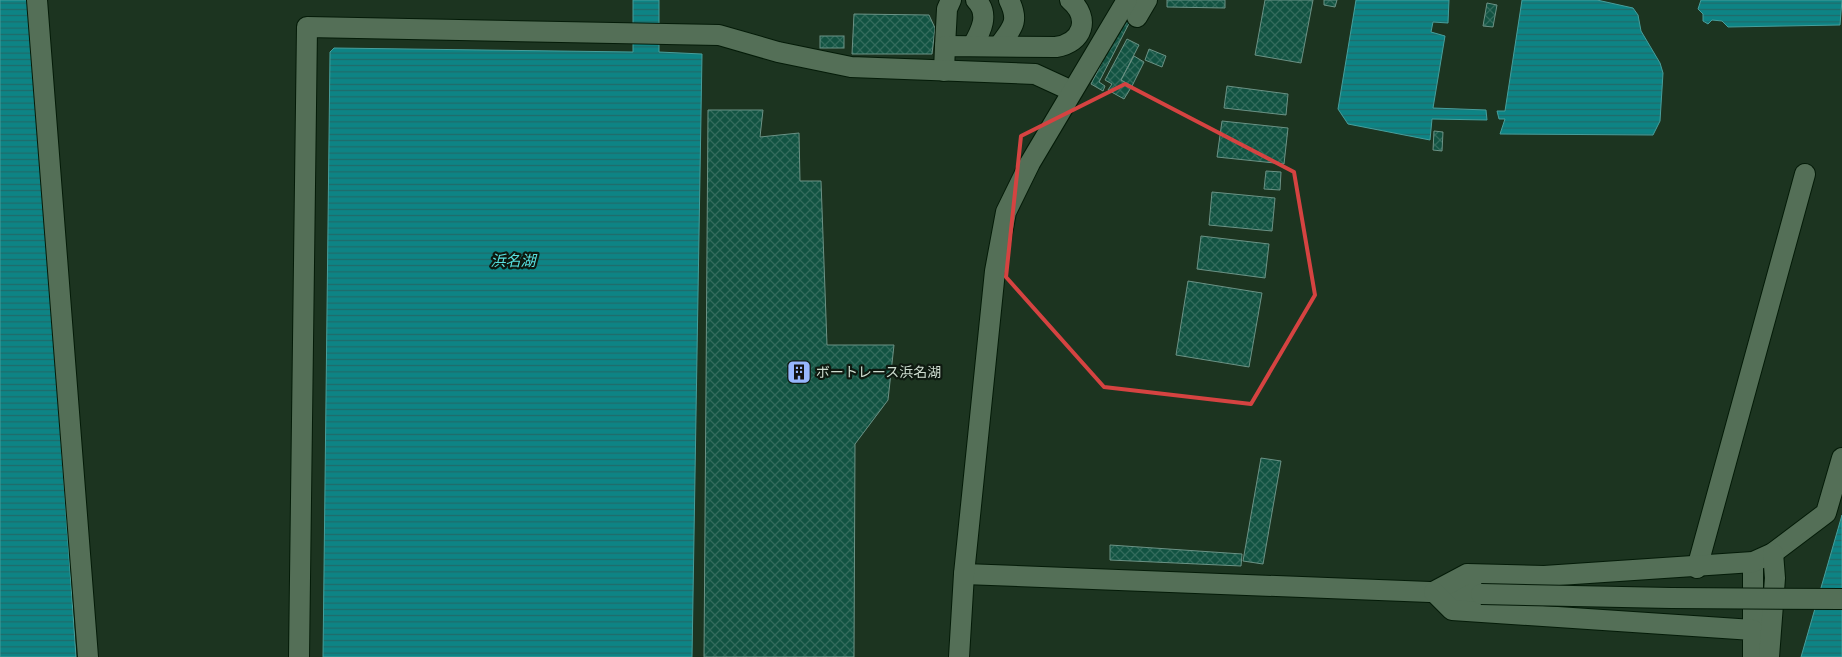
<svg xmlns="http://www.w3.org/2000/svg" width="1842" height="657" viewBox="0 0 1842 657" font-family="'Source Sans 3','Noto Sans JP',sans-serif">
<style>
.water{fill:url(#water-rules);stroke:#479e9b}
.building{fill:url(#building-cross-hatch);stroke:#6b9285}
.lines{fill:none;stroke-linecap:round;stroke-linejoin:round}
.minor-casing{stroke:#041b08;stroke-width:22}
.minor{stroke:#546f57;stroke-width:20}
.minor-bridge-casing{stroke:#041b08;stroke-width:22;stroke-linecap:butt}
.minor-bridge{stroke:#546f57;stroke-width:20}
.marked{fill:none;stroke:#d54341;stroke-width:4;stroke-linejoin:round}
.labels{text-anchor:middle;stroke-width:4.5;stroke-linejoin:round;paint-order:stroke}
.poi-label{font-size:14px;fill:#cddccf;stroke:#0e1910;text-anchor:start}
.water-label{font-size:15px;font-style:italic;fill:#58e0e0;stroke:#0e1910}
</style>
<defs>
<pattern id="water-rules" width="6" height="5" patternUnits="userSpaceOnUse" patternTransform="scale(1.25)"><rect width="6" height="5" fill="#0d8485"/><path d="M0 2.5h6" fill="none" stroke="#216a69"/></pattern>
<pattern id="building-cross-hatch" width="8" height="8" patternUnits="userSpaceOnUse" patternTransform="scale(1.25)"><rect width="8" height="8" fill="#125342"/><path d="M0 0l8 8M0 8l8-8" fill="none" stroke="#336b5c"/></pattern>
</defs>
<rect width="100%" height="100%" fill="#1c3420"/>
<!-- water -->
<g class="water">
<polygon points="0,0 40,0 53,326 76,657 0,657"/>
<polygon points="633,0 659,0 659,52 702,54 692,657 323,657 330,52 334,48 633,52"/>
<polygon points="1356,0 1449,0 1448,23 1433,22 1431,32 1445,36 1433,108 1486,110 1487,120 1432,119 1430,140 1348,124 1338,109"/>
<polygon points="1522,0 1597,0 1633,8 1638,15 1641,31 1660,63 1663,73 1660,121 1653,135 1500,134 1505,119 1499,119 1497,111 1505,111"/>
<polygon points="1701,0 1842,0 1840,25 1728,27 1722,21 1712,20 1708,24 1703,21 1703,14 1698,9"/>
<polygon points="1842,515 1842,657 1801,657"/>
</g>
<!-- building -->
<g class="building">
<polygon points="1134,0 1141,0 1099,82 1105,86 1103,91 1091,84"/>
<polygon points="1167,0 1225,0 1225,8 1167,7"/>
<polygon points="1265,0 1313,0 1301,63 1255,55"/>
<polygon points="1324,0 1337,0 1335,7 1324,5"/>
<polygon points="1487,3 1497,5 1493,27 1483,26"/>
<polygon points="854,14 929,15 935,28 932,54 852,54"/>
<rect x="820" y="36" width="24" height="12"/>
<polygon points="1127,39 1139,45 1121,80 1132,86 1124,99 1108,90 1112,84 1105,80"/>
<polygon points="1149,49 1166,56 1162,67 1145,60"/>
<polygon points="1134,56 1144,62 1132,86 1121,80"/>
<polygon points="1227,86 1288,94 1286,115 1224,108"/>
<polygon points="708,110 763,110 760,137 799,133 800,181 821,181 827,345 894,345 888,400 855,444 854,657 704,657"/>
<polygon points="1222,121 1288,128 1284,164 1217,157"/>
<polygon points="1434,131 1443,132 1442,151 1433,150"/>
<polygon points="1266,171 1281,172 1280,190 1264,189"/>
<polygon points="1212,192 1275,198 1272,231 1209,225"/>
<polygon points="1201,236 1269,244 1265,278 1197,269"/>
<polygon points="1188,281 1262,293 1249,367 1176,355"/>
<polygon points="1261,458 1281,461 1263,564 1243,561"/>
<polygon points="1110,545 1242,554 1241,566 1110,560"/>
</g>
<g class="lines">
<!-- minor casing -->
<g class="minor-casing">
<g id="minor">
<polyline points="37,0 88,657"/>
<polyline points="1137,17 1147,0"/>
<path d="M973 45C981 31 990 14 976 0"/>
<polyline points="945,46 947,9 951,0"/>
<path d="M999 46C1012 28 1020 22 1009 0"/>
<path d="M944 71 945 46 1056 47C1083 43 1091 18 1070 0"/>
<polyline points="1753,562 1753,630 1766,630"/>
<polyline points="1697,568 1805,174"/>
<polyline points="964,574 1481,594"/>
<polyline points="1435,591 1467,574 1544,576 1753,562 1773,553 1826,513 1842,458"/>
<polyline points="1434,592 1452,610 1753,630 1753,657"/>
<polyline points="299,657 307,27 719,35 778,52 851,67 1035,74 1072,91"/>
<polyline points="959,657 964,574 995,271 1006,212 1030,163 1127,0"/>
<polyline points="1769,657 1775,578 1773,553"/>
</g>
</g>
<!-- minor -->
<use href="#minor" class="minor"/>
<!-- minor-bridge casing -->
<g class="minor-bridge-casing">
<polyline id="minor-bridge" points="1481,594 1671,598 1842,599"/>
</g>
<!-- minor-bridge -->
<use href="#minor-bridge" class="minor-bridge"/>
</g>
<!-- marked area -->
<path class="marked" d="M1125 84 1294 172 1315 295 1251 404 1104 387 1006 277 1021 136Z"/>
<!-- icons -->
<defs>
<g id="building-square" transform="scale(1.25)"><rect x="-9" y="-9" width="18" height="18" rx="4" fill="#97b6fd" stroke="#0e1910"/><path d="M-4-6H4V6H1V3H-1V6H-4ZM-2.5-4.3h1.7v1.8h-1.7ZM.8-4.3h1.7v1.8H.8ZM-2.5-1h1.7V.8h-1.7ZM.8-1h1.7V.8H.8Z" fill="#111"/></g>
</defs>
<g fill-rule="evenodd">
<use href="#building-square" x="799" y="372"/>
</g>
<g class="labels">
<!-- poi labels -->
<g class="poi-label">
<text x="816" y="377">ボートレース浜名湖</text>
</g>
<!-- water labels -->
<g class="water-label">
<text x="513" y="266">浜名湖</text>
</g>
</g>
</svg>
